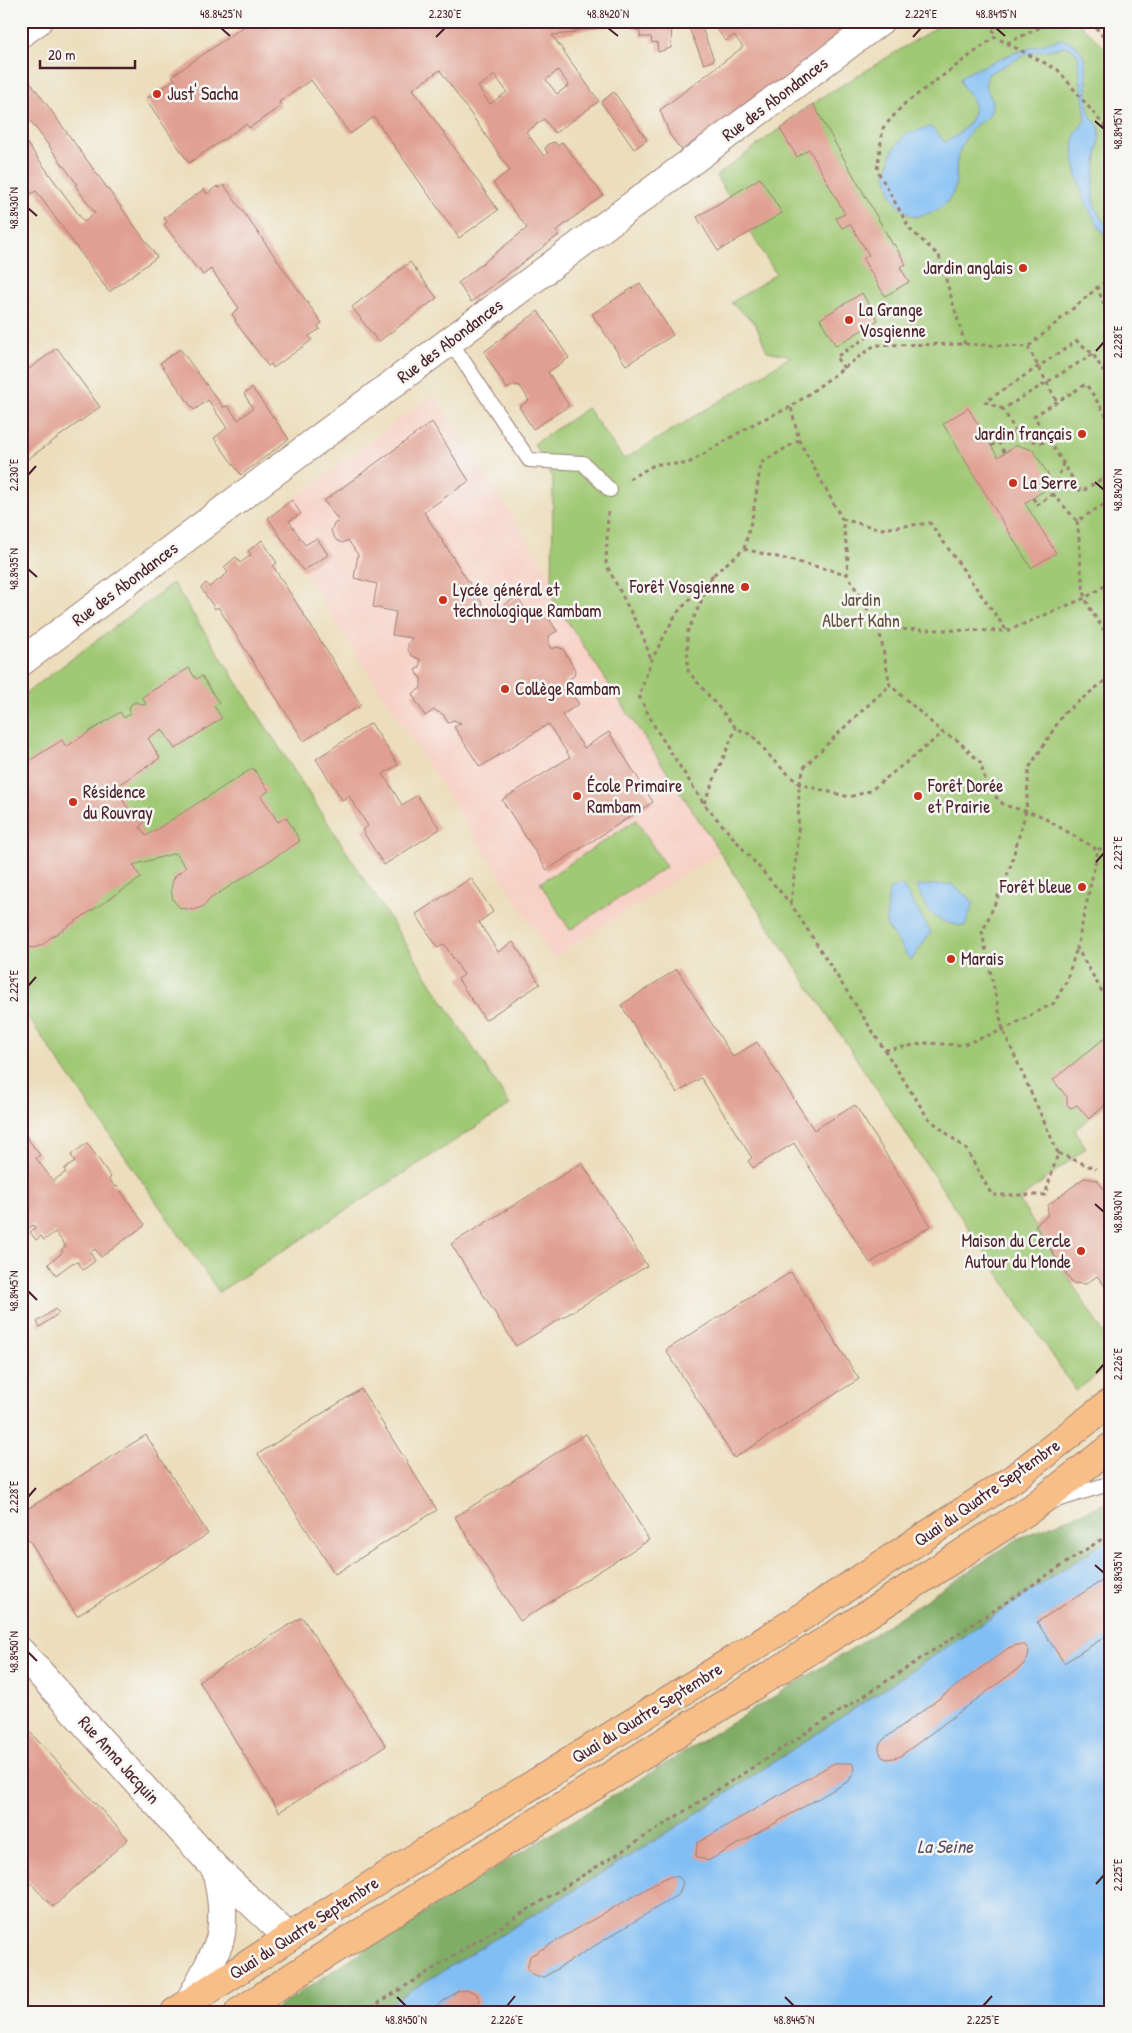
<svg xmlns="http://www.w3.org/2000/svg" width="1132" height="2033" viewBox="0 0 1132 2033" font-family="'Patrick Hand',sans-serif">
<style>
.built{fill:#f7d1c6}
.green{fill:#a0c975;stroke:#757450}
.forest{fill:#80ad66;stroke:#656648}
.water{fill:#80bef4;stroke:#656e90}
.building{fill:#e09f90;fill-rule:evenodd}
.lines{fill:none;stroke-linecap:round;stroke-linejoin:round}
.lane-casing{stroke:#9b7e74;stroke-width:16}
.street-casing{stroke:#9b7e74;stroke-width:30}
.primary-casing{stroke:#9b7e74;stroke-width:30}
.path{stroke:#9b7e74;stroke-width:3;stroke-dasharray:4 4;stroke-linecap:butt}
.lane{stroke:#fff;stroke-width:14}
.street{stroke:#fff;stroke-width:28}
.primary{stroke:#f7be88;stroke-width:28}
.ticks{fill:none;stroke:#4a1f2b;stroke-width:2}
.poi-dot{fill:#c8321e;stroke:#f6f6f2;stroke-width:2}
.labels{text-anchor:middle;stroke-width:5;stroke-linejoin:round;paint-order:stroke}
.poi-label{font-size:18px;fill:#4a1f2b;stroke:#f6f6f2;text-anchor:start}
.street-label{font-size:18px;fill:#4a1f2b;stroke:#f6f6f2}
.park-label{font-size:18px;fill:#645241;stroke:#f6f6f2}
.water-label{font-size:19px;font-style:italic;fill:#5a4f67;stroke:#f6f6f2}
.neatline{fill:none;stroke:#4a1f2b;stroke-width:2}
.ticks-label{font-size:12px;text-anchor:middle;fill:#4a1f2b}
</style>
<rect width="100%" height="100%" fill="#f6f6f2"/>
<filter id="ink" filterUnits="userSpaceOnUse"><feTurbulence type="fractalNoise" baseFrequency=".02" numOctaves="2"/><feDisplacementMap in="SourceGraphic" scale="10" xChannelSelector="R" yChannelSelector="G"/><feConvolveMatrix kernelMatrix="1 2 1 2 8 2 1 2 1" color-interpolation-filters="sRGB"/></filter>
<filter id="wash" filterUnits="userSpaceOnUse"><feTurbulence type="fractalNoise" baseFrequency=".0096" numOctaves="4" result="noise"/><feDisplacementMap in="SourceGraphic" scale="20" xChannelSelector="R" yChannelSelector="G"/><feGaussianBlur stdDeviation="1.12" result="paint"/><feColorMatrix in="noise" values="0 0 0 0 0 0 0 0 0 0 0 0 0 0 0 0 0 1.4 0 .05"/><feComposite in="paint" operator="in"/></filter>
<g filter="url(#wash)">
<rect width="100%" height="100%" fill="#ecdebc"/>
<!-- built -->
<polygon class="built" points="433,394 726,848 553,958 268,518"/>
<!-- green -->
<g class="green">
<polygon points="947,21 1067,21 1080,24 1111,54 1111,1100 1075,1130 1086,1148 1019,1200 1111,1345 1111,1364 1076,1391 552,598 553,477 534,444 587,408 624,459 743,387 791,356 767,351 755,323 731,303 776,274 716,176 821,98"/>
<polygon points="173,583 510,1105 219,1292 21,1007 21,697"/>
<polygon points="636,820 666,867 570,930 540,883"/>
</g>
<!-- forest -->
<polygon class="forest" points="1111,1501 1111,1538 669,1832 376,2012 271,2012 373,1944 856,1646 1019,1538"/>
<!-- water -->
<g class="water">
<path d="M1060 39C1098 45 1082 87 1090 114 1092 119 1096 123 1100 127 1100 151 1090 183 1095 206 1099 219 1111 227 1111 241 1088 220 1068 166 1075 135 1077 130 1083 124 1086 119L1077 53 1067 46 1027 54 988 74 985 85C989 93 994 102 991 111 988 121 981 120 975 126 968 133 962 144 959 153 953 169 961 185 948 201 939 212 927 214 914 217L900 208 892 196 886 175 893 150 907 133 931 127 945 142C958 137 982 116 972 100 968 92 963 89 960 80L963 75 1011 54Z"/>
<path d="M951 884 974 902 965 926C935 923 927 913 917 886Z"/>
<polygon points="902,885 931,932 911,961 886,925 889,890"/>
<polygon points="1111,1538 1111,2012 376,2012 669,1832"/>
</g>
<g id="blocks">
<!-- building -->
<g class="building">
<path d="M259 21H672L671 48 658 52 657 42 652 43 651 37H640V32L627 24 574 31V33L552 35 599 101 555 133 544 119 526 132 544 156 548 153 545 149 548 144 555 142 558 146 562 142 603 195 556 231 559 235 471 302 458 283 527 228 493 183 510 170 440 70 413 89 498 210 459 238 374 117 350 134 311 80 279 102 281 106 249 128 246 124 189 163 146 99 175 80 172 76 250 22 252 26ZM558 70 569 85 557 94 546 80ZM495 75 507 92 490 104 478 87Z"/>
<polygon points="686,21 697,22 699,28 702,28 714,60 704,64"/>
<polygon points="710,21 861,21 689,157 678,146 670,135 660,110 743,47 734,35 726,41"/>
<polygon points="1101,21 1111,21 1111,34"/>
<polygon points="21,69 157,257 109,292 36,191 21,199 21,135 84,222 95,213 75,185 77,184 21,108"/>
<polygon points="614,92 647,140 634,149 601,102"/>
<polygon points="813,104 893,245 894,244 906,264 900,267 909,282 885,296 863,259 869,255 850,224 842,228 836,218 845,214 809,149 797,157 780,129"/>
<polygon points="760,178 782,213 718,251 697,217"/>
<polygon points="224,185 322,323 318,326 320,329 309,336 312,340 273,368 271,364 268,366 235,321 236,320 232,314 239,308 211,269 203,275 198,268 197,269 164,224 167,222 164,218 204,189 207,194 217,186 219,188"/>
<polygon points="410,262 437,298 378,342 352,307"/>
<polygon points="640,283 673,335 626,365 592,314"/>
<polygon points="862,293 878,320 836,346 820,319"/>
<polygon points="538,311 569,358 548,372 569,406 533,429 519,407 529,400 520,386 513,385 507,389 484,352"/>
<polygon points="57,348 100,407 21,464 21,375"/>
<polygon points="180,349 223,407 228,406 238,420 253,408 244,394 252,388 289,439 241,475 214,438 227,428 208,400 194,410 160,363"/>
<polygon points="968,408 998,457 1017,445 1033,450 1049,476 1045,490 1025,503 1056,553 1031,568 943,424"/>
<polygon points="432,422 469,481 424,512 489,614 517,597 526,610 534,614 543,609 557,631 549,636 549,646 552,649 557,647 563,649 575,670 574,676 564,682 579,704 562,715 584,748 609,732 653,802 547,870 502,800 570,757 548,724 480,767 454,727 461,723 453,720 448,723 443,714 434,710 425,716 412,694 421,688 421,679 415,670 420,667 420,659 412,656 408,650 408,644 412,638 392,635 396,612 373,607 377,584 354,578 358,555 348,540 343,543 336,540 331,531 334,524 339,521 324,501"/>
<polygon points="292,500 301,514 289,521 305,545 317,538 328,555 303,571 268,518"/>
<polygon points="262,540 277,563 273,566 361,705 304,741 218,607 215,609 201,588 206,583 209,587 228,573 224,567 236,557 240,563 251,555 248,551"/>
<polygon points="189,668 196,679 202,676 219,703 214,706 222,718 175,749 162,729 148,738 160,758 115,787 129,810 135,808 142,811 144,821 140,827 146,836 253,768 269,791 261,796 278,822 286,817 300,841 210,899 204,906 194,910 180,908 173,900 171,890 173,880 176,875 186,868 176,853 133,865 141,878 50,938 42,945 33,948 21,946 21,766 62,740 66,747 120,712 124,718 130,714 129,709 131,704 136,702 144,705 146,704 142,697"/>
<polygon points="371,723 398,765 383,774 402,805 417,795 440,829 384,865 362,830 368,826 349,796 342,800 316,759"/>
<polygon points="471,878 493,912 479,922 498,952 513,942 540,984 485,1020 458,979 464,975 444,944 438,948 416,914"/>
<polygon points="677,969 733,1057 757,1042 814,1130 855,1105 931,1226 870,1263 794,1143 753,1168 748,1161 752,1158 701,1078 677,1093 621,1005"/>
<polygon points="1111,1033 1111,1100 1089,1119 1077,1105 1071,1108 1067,1105 1067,1097 1053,1080"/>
<polygon points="21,1130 40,1155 36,1158 53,1181 66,1172 64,1169 75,1162 71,1155 87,1143 111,1177 109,1179 115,1187 117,1186 145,1225 101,1257 95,1249 90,1252 95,1261 83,1270 78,1262 72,1263 56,1275 48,1264 63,1252 61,1250 66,1246 55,1232 44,1240 41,1236 36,1240 30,1232 35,1228 33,1225 21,1234"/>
<polygon points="582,1163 647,1266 516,1346 451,1244"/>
<polygon points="1084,1178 1097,1180 1111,1199 1111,1294 1097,1276 1086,1284 1072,1283 1035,1225 1047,1216 1048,1205"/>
<polygon points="791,1272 859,1379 734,1458 666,1350"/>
<polygon points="55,1309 59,1313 40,1327 37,1322"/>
<polygon points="361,1389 437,1510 335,1574 258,1454"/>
<polygon points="586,1434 649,1540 520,1621 455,1517"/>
<polygon points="146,1435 208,1534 77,1616 21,1527 21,1513"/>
<polygon points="1111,1575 1111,1633 1064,1663 1037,1622"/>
<polygon points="302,1617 386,1746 279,1812 199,1681"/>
<polygon points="1016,1645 1025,1645 1029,1650 1028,1658 1023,1665 899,1757 887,1759 882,1757 879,1750 879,1745 884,1739 1008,1648"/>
<polygon points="29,1731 128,1839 53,1907 21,1873 21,1738"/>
<polygon points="834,1763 852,1763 855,1769 849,1781 708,1861 696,1856 697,1843"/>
<polygon points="672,1876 679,1877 683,1882 679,1894 544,1977 537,1977 527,1970 530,1956 665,1878"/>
<polygon points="468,1990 476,1993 480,2000 476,2012 427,2012 458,1991"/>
</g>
</g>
</g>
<g filter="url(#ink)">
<use href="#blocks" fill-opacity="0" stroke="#9b7e74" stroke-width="1"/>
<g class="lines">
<!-- lane casing -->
<g class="lane-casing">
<g id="lane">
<polyline points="450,341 529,460 583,463 610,490"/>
<polyline points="1054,1501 1111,1483"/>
</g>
</g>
<!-- street casing -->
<g class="street-casing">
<g id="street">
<polyline points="21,33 38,21"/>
<polyline points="21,662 242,496 880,21"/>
<polyline points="21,1652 216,1869 288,1937"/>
<path d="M189 2003C197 1986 216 1955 220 1939 225 1915 221 1892 216 1869"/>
</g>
</g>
<!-- primary casing -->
<g class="primary-casing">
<g id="primary">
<polyline points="175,2012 317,1919 794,1622 1014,1478 1111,1402"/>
<polyline points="239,2012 324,1956 879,1607 1032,1508 1111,1447"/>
</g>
</g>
<!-- path -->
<g class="path">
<polyline points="991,21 995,37"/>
<polyline points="1091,21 1111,47"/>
<polyline points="1007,43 1054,21"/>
<polyline points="1111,276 1028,347 965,344 875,345 791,407 799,440 842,519 848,555 847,574 879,629 890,685 943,733 957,740 980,762 988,789 1004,805 1039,815 1098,850 1077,948 1111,1007"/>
<polyline points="1097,286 1111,324"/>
<polyline points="965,344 939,256 910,229 877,170 883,128 903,105 995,37 1058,70 1111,134"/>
<polyline points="1028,347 1057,402"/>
<polyline points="844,368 836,357 875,332 871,325"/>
<polyline points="1003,409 985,402 1077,341 1093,354 1111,384"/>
<polyline points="1111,423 1086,384 1034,416 1081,492 1111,473"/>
<polyline points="799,440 761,463 753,514 744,549 713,575 687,633 688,671 736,728 752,735 775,762 799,784 849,797 870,791 943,733"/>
<polyline points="998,442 1005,453"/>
<polyline points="1052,444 1020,439 1003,409 1093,354"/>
<polyline points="991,446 1016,432"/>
<polyline points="1063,463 1053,494 1077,521 1111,500"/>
<polyline points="1105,477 1111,486"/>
<polyline points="629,479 656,464 687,464 757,422 791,407"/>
<polyline points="1033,498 1037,505 1053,494"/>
<polyline points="608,512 606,564 643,636 651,660"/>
<polyline points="842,519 880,529 930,523 1007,631"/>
<path d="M1077 521C1081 546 1079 571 1085 596 1088 609 1103 628 1111 640"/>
<polyline points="744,549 847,574"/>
<polyline points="713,575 676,614 651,661 639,696 656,729 704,804 791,904 928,1118 966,1149 992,1195 1045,1195 1058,1153 1096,1169"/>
<polyline points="879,629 1007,631 1085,598 1111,582"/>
<polyline points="704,803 736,728"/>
<polyline points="1098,850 1111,843"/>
<polyline points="791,903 798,842 799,784 805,766 854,718 890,685"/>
<polyline points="885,1050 926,1043 962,1045 1003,1030 1054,1003 1066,982 1077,948"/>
<polyline points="1058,1153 1003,1030 982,933 1009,871 1026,811 1029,768 1064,713 1111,676"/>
<polyline points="364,2012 646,1836 893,1677 1111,1533"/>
</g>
<!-- lane -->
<use href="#lane" class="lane"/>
<!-- street -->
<use href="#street" class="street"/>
<!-- primary -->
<use href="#primary" class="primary"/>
</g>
</g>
<!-- ticks -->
<path class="ticks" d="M221 28 230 36M608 28 618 36M996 28 1005 36M436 37 445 28M913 37 921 28M1095 121 1104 129M28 208 37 216M1096 351 1104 342M28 475 36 466M1095 482 1104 490M28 569 37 577M1096 862 1104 853M28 986 36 977M1095 1204 1104 1212M28 1291 37 1300M1096 1373 1104 1364M28 1497 36 1488M1095 1565 1104 1573M28 1652 37 1661M1096 1884 1104 1875M397 1997 406 2006M785 1997 794 2006M507 2006 515 1996M983 2006 992 1996"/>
<!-- markers -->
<g class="poi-dot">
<circle cx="157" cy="94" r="5"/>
<circle cx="1023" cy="268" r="5"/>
<circle cx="849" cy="320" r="5"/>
<circle cx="1082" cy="434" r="5"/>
<circle cx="1013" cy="483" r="5"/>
<circle cx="745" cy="587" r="5"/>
<circle cx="443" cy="600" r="5"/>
<circle cx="505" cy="689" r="5"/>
<circle cx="577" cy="796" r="5"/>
<circle cx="918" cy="796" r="5"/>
<circle cx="73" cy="802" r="5"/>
<circle cx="1082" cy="887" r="5"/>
<circle cx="951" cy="959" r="5"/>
<circle cx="1081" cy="1251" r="5"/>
</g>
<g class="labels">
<!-- poi labels -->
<g class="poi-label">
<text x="167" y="100">Just' Sacha</text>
<text x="1013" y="274" text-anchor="end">Jardin anglais</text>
<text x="859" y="316">La Grange<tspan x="859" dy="21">Vosgienne</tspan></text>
<text x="1072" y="440" text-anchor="end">Jardin français</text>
<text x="1023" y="489">La Serre</text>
<text x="735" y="593" text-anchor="end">Forêt Vosgienne</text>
<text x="453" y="596">Lycée général et<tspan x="453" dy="21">technologique Rambam</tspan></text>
<text x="515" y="695">Collège Rambam</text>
<text x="587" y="792">École Primaire<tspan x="587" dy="21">Rambam</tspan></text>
<text x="928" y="792">Forêt Dorée<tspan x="928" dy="21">et Prairie</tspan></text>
<text x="83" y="798">Résidence<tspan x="83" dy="21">du Rouvray</tspan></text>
<text x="1072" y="893" text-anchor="end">Forêt bleue</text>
<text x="961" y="965">Marais</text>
<text x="1071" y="1247" text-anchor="end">Maison du Cercle<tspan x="1071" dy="21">Autour du Monde</tspan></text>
</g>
<!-- street labels -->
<g class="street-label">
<text transform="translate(775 99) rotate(-37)" y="6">Rue des Abondances</text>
<text transform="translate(450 341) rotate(-37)" y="6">Rue des Abondances</text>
<text transform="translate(125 584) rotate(-37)" y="6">Rue des Abondances</text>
<text transform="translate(987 1493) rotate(-35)" y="6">Quai du Quatre Septembre</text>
<text transform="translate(647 1713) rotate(-32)" y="6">Quai du Quatre Septembre</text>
<text transform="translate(119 1760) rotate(48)" y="6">Rue Anna Jacquin</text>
<text transform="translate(304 1928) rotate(-33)" y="6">Quai du Quatre Septembre</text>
</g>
<!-- park labels -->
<g class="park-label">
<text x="861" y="606">Jardin<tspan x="861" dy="21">Albert Kahn</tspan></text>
</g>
<!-- water labels -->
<g class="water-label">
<text x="945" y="1853">La Seine</text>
</g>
</g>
<!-- margin -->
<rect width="1132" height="2033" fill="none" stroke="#f6f6f2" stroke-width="55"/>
<!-- scale -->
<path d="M40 60v8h95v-8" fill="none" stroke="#4a1f2b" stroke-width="2.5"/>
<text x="48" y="60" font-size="15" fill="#4a1f2b" stroke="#f6f6f2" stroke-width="4" paint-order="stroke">20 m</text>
<rect x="28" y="28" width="1076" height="1978" class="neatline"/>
<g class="ticks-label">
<text x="221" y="18">48.8425°N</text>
<text x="445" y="18">2.230°E</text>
<text x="608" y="18">48.8420°N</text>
<text x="921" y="18">2.229°E</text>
<text x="996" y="18">48.8415°N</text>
<text transform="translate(1118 129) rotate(-90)" y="4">48.8415°N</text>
<text transform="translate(14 208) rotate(-90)" y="4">48.8430°N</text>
<text transform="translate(1118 342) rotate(-90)" y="4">2.228°E</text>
<text transform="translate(14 475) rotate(-90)" y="4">2.230°E</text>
<text transform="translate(1118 490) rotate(-90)" y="4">48.8420°N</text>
<text transform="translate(14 569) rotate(-90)" y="4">48.8435°N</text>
<text transform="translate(1118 853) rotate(-90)" y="4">2.227°E</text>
<text transform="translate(14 986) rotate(-90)" y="4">2.229°E</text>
<text transform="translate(1118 1212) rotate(-90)" y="4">48.8430°N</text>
<text transform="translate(14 1291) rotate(-90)" y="4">48.8445°N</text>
<text transform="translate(1118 1364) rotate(-90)" y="4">2.226°E</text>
<text transform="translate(14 1497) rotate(-90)" y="4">2.228°E</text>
<text transform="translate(1118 1573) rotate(-90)" y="4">48.8435°N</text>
<text transform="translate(14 1652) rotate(-90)" y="4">48.8450°N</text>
<text transform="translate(1118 1875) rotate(-90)" y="4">2.225°E</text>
<text x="406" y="2024">48.8450°N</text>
<text x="507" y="2024">2.226°E</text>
<text x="794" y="2024">48.8445°N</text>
<text x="983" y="2024">2.225°E</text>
</g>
</svg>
